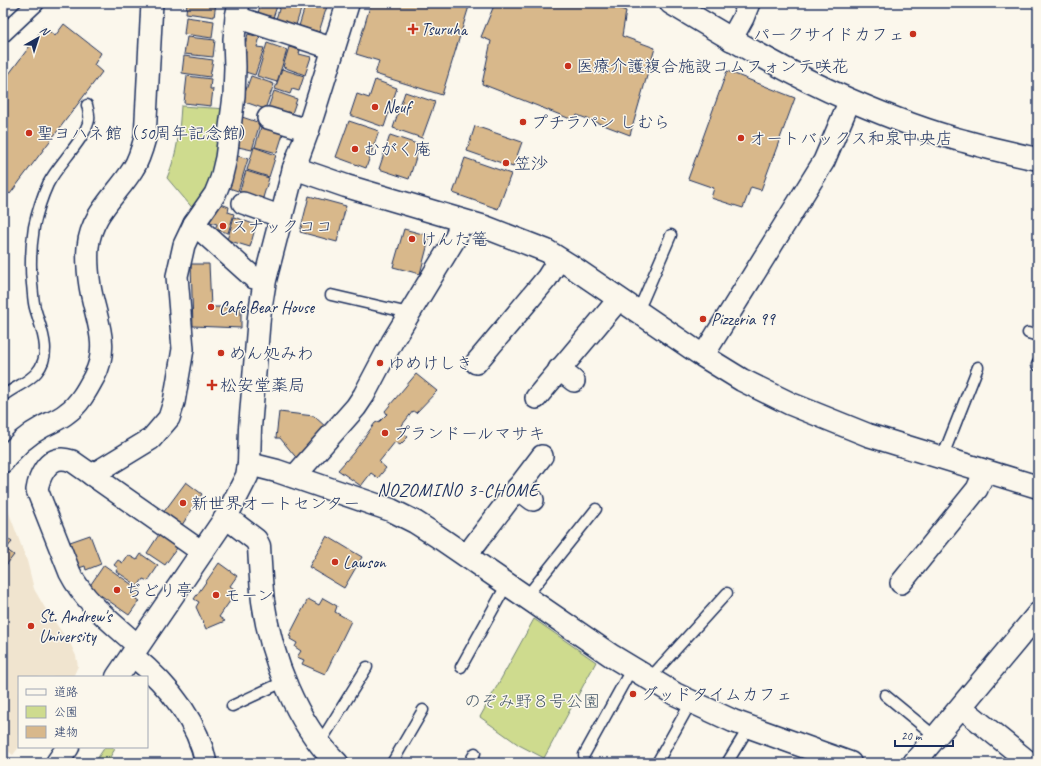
<svg xmlns="http://www.w3.org/2000/svg" width="1041" height="766" viewBox="0 0 1041 766" font-family="Caveat,'Klee One',sans-serif">
<style>
.built{fill:#f0e4cf}
.green{fill:#cedb8e;stroke:#748576}
.building{fill:#d8b88b;stroke:#1b2f5e}
.lines{fill:none;stroke-linecap:round;stroke-linejoin:round}
.service-casing{stroke:#1b2f5e;stroke-width:13}
.pedestrian-casing{stroke:#1b2f5e;stroke-width:19}
.minor-casing{stroke:#1b2f5e;stroke-width:24}
.tertiary-casing{stroke:#1b2f5e;stroke-width:25}
.service{stroke:#fbf7ec;stroke-width:10}
.pedestrian{stroke:#fbf7ec;stroke-width:16}
.minor{stroke:#fbf7ec;stroke-width:21}
.tertiary{stroke:#fbf7ec;stroke-width:22}
.poi-dot{fill:#c8321e;stroke:#fbf7ec;stroke-width:1.5}
.labels{text-anchor:middle;stroke-width:3;stroke-linejoin:round;paint-order:stroke}
.poi-label{font-size:17px;fill:#1b2f5e;stroke:#fbf7ec;text-anchor:start}
.park-label{font-size:17px;fill:#485a6a;stroke:#fbf7ec}
.neighbourhood-label{font-size:18px;letter-spacing:1px;fill:#1b2f5e;stroke:#fbf7ec}
</style>
<rect width="100%" height="100%" fill="#fbf7ec"/>
<filter id="ink" filterUnits="userSpaceOnUse"><feTurbulence type="fractalNoise" baseFrequency=".025" numOctaves="2"/><feDisplacementMap in="SourceGraphic" scale="8" xChannelSelector="R" yChannelSelector="G"/><feConvolveMatrix kernelMatrix="1 2 1 2 8 2 1 2 1" color-interpolation-filters="sRGB"/></filter>
<g filter="url(#ink)">
<!-- built -->
<polygon class="built" points="3,497 27,561 34,589 45,608 71,645 76,656 78,666 73,677 19,677 19,747 13,755 3,747"/>
<!-- green -->
<g class="green">
<path d="M181 106 227 109 221 158 195 211 167 178C178 151 179 134 181 106Z"/>
<polygon points="534,619 596,662 544,758 519,745 480,717"/>
<polygon points="105,747 112,747 115,749 110,757 119,763 97,763 95,762"/>
</g>
<!-- building -->
<g class="building">
<polygon points="187,3 216,3 214,17 186,13"/>
<polygon points="261,3 278,3 273,18 258,13"/>
<polygon points="281,3 303,3 296,25 276,19"/>
<polygon points="306,3 328,3 319,32 299,26"/>
<polygon points="371,3 470,3 442,95 375,74 379,61 356,54"/>
<polygon points="495,3 605,3 626,11 622,36 655,48 630,135 577,115 573,120 482,84 491,41 481,37"/>
<polygon points="186,17 214,21 212,38 184,34"/>
<polygon points="64,24 101,53 94,65 102,72 10,194 3,188 3,76 6,78 44,27 55,36"/>
<polygon points="248,34 260,37 257,47 264,48 255,75 242,71 246,61 243,60 246,52 243,51"/>
<polygon points="187,37 215,40 213,57 184,54"/>
<polygon points="267,43 287,50 277,82 257,76"/>
<polygon points="289,47 300,50 299,54 311,57 305,75 283,67"/>
<polygon points="184,56 213,60 210,77 182,73"/>
<polygon points="282,69 304,76 299,91 292,89 290,94 275,89"/>
<polygon points="727,71 795,98 761,190 751,187 743,208 711,198 714,188 688,179"/>
<polygon points="187,76 211,79 210,89 213,89 211,106 184,103"/>
<polygon points="251,76 274,84 265,109 242,101"/>
<polygon points="375,80 397,88 384,127 350,115 357,94 369,98"/>
<polygon points="274,91 297,99 290,119 267,111"/>
<polygon points="405,92 435,102 422,138 393,128"/>
<polygon points="242,117 260,123 252,150 238,147 243,131 238,130"/>
<polygon points="349,121 379,131 366,168 336,157"/>
<polygon points="262,124 284,131 277,153 255,147"/>
<polygon points="475,126 522,142 513,167 467,151"/>
<polygon points="390,135 420,145 409,179 379,169"/>
<polygon points="254,147 276,155 269,177 247,170"/>
<polygon points="235,155 248,159 238,191 226,187"/>
<polygon points="465,158 511,174 498,209 453,193"/>
<polygon points="246,171 269,178 262,201 239,193"/>
<polygon points="309,196 346,206 337,242 300,232"/>
<polygon points="216,202 229,207 228,212 234,214 228,233 215,229 217,224 210,222"/>
<polygon points="234,217 256,225 250,247 227,240"/>
<polygon points="404,229 430,236 420,274 393,267"/>
<polygon points="191,264 209,264 211,307 241,307 241,328 193,326"/>
<polygon points="416,374 437,391 416,413 413,411 399,429 408,437 400,445 395,442 379,462 386,468 378,478 371,473 361,486 338,470 353,453 375,423 380,421 387,414 385,411"/>
<polygon points="279,412 314,416 327,428 299,461 280,438 276,438"/>
<polygon points="186,482 202,494 182,525 163,513"/>
<polygon points="162,530 175,539 177,548 165,565 147,553"/>
<polygon points="3,535 12,542 6,549 14,555 3,569"/>
<polygon points="90,535 101,564 86,570 85,566 79,568 70,542"/>
<polygon points="327,536 362,557 344,588 309,567"/>
<polygon points="141,554 158,566 148,581 143,579 138,586 116,571 118,568 114,565 118,560 123,563 128,555 137,560"/>
<polygon points="219,563 237,576 230,586 237,591 219,617 225,621 206,629 196,607 199,602 194,599"/>
<polygon points="104,565 141,591 136,599 139,601 129,615 89,587"/>
<polygon points="323,598 337,606 335,612 351,621 325,674 302,664 304,660 297,657 301,651 295,647 297,643 290,639 291,637 289,636 308,599 319,605"/>
</g>
<g class="lines">
<!-- service casing -->
<g class="service-casing">
<g id="service">
<polyline points="331,295 409,313"/>
<polyline points="636,311 643,300 671,235"/>
<polyline points="1028,333 1038,336"/>
<polyline points="1037,365 1038,363"/>
<path d="M3 396C14 387 28 383 37 372 53 353 41 329 35 308 33 301 33 292 32 284 30 266 31 246 34 227 37 213 42 197 48 184 58 164 84 141 89 120 90 115 88 110 87 105"/>
<polyline points="942,458 978,367"/>
<polyline points="526,597 596,509"/>
<polyline points="461,667 507,584"/>
<polyline points="649,679 727,593"/>
<polyline points="885,695 936,737"/>
<polyline points="232,706 285,681"/>
<polyline points="318,739 326,733 367,667"/>
<polyline points="584,755 632,668"/>
<polyline points="392,763 423,710"/>
<polyline points="469,763 475,753"/>
<polyline points="657,763 691,702"/>
<polyline points="727,763 749,727"/>
</g>
</g>
<!-- pedestrian casing -->
<g class="pedestrian-casing">
<polyline id="pedestrian" points="3,34 36,3"/>
</g>
<!-- minor casing -->
<g class="minor-casing">
<g id="minor">
<polyline points="236,17 334,49"/>
<polyline points="731,40 743,18 749,3"/>
<polyline points="268,118 308,130"/>
<polyline points="243,203 282,217"/>
<polyline points="194,224 254,278 265,280"/>
<polyline points="703,356 824,161 850,100"/>
<polyline points="476,363 547,278 559,259"/>
<polyline points="559,369 574,381"/>
<polyline points="536,398 619,299"/>
<path d="M3 462C14 446 27 435 44 426 52 422 60 419 67 413 79 405 87 390 94 377 111 345 95 318 90 286 88 273 87 259 88 247 91 214 117 195 133 169 139 160 142 149 145 138L152 3"/>
<polyline points="92,475 151,439 169,418 174,402 183,349 177,276 184,245 194,224 215,194 221,179 226,158 234,96 235,67 234,39 236,17 239,3"/>
<polyline points="294,477 356,407 364,395 392,342 456,237 461,220"/>
<polyline points="517,488 533,500"/>
<polyline points="466,556 542,456"/>
<polyline points="901,583 977,489 985,471"/>
<path d="M138 646C114 624 85 603 70 573L37 490C39 477 47 459 62 459 65 459 69 460 72 461L202 552"/>
<path d="M132 655C166 683 197 718 206 763"/>
<polyline points="961,707 1030,763"/>
</g>
</g>
<!-- tertiary casing -->
<g class="tertiary-casing">
<g id="tertiary">
<path d="M671 3C729 38 787 73 850 100 887 116 925 131 964 141 988 148 1013 154 1038 159"/>
<polyline points="294,168 346,186 485,227 547,251 571,266 703,356 742,380 791,404 868,435 1038,487"/>
<polyline points="249,464 277,471 391,510 415,522 437,536 612,656 675,694 733,721 850,763"/>
<path d="M226 517 256 540 259 546C260 565 261 583 263 601 271 658 296 723 337 763"/>
<polyline points="117,677 226,517 247,476 249,464 250,428 259,317 265,280 294,168 308,130 348,3"/>
<polyline points="57,763 68,747"/>
<polyline points="914,763 1038,614"/>
</g>
</g>
<!-- service -->
<use href="#service" class="service"/>
<!-- pedestrian -->
<use href="#pedestrian" class="pedestrian"/>
<!-- minor -->
<use href="#minor" class="minor"/>
<!-- tertiary -->
<use href="#tertiary" class="tertiary"/>
</g>
</g>
<!-- markers -->
<g class="poi-dot">
<path d="M411 23h4v4h4v4h-4v4h-4v-4h-4v-4h4z"/>
<circle cx="913" cy="34" r="4"/>
<circle cx="568" cy="66" r="4"/>
<circle cx="375" cy="107" r="4"/>
<circle cx="523" cy="122" r="4"/>
<circle cx="29" cy="133" r="4"/>
<circle cx="741" cy="138" r="4"/>
<circle cx="355" cy="149" r="4"/>
<circle cx="506" cy="163" r="4"/>
<circle cx="223" cy="226" r="4"/>
<circle cx="412" cy="239" r="4"/>
<circle cx="211" cy="307" r="4"/>
<circle cx="703" cy="319" r="4"/>
<circle cx="221" cy="353" r="4"/>
<circle cx="380" cy="363" r="4"/>
<path d="M210 379h4v4h4v4h-4v4h-4v-4h-4v-4h4z"/>
<circle cx="385" cy="433" r="4"/>
<circle cx="183" cy="503" r="4"/>
<circle cx="335" cy="562" r="4"/>
<circle cx="117" cy="590" r="4"/>
<circle cx="216" cy="595" r="4"/>
<circle cx="31" cy="626" r="4"/>
<circle cx="633" cy="694" r="4"/>
</g>
<g class="labels">
<!-- poi labels -->
<g class="poi-label">
<text x="421" y="35">Tsuruha</text>
<text x="905" y="40" text-anchor="end">パークサイドカフェ</text>
<text x="576" y="72">医療介護複合施設コムフォンテ咲花</text>
<text x="383" y="113">Neuf</text>
<text x="531" y="128">プチラパン しむら</text>
<text x="37" y="139">聖ヨハネ館（50周年記念館）</text>
<text x="749" y="144">オートバックス和泉中央店</text>
<text x="363" y="155">むがく庵</text>
<text x="514" y="169">笠沙</text>
<text x="231" y="232">スナックココ</text>
<text x="420" y="245">けんた篭</text>
<text x="219" y="313">Cafe Bear House</text>
<text x="711" y="325">Pizzeria 99</text>
<text x="229" y="359">めん処みわ</text>
<text x="388" y="369">ゆめけしき</text>
<text x="220" y="391">松安堂薬局</text>
<text x="393" y="439">プランドールマサキ</text>
<text x="191" y="509">新世界オートセンター</text>
<text x="343" y="568">Lawson</text>
<text x="125" y="596">ぢどり亭</text>
<text x="224" y="601">モーン</text>
<text x="39" y="622">St. Andrew's<tspan x="39" dy="20">University</tspan></text>
<text x="641" y="700">グッドタイムカフェ</text>
</g>
<!-- park labels -->
<g class="park-label">
<text x="532" y="707">のぞみ野８号公園</text>
</g>
<!-- neighbourhood labels -->
<g class="neighbourhood-label">
<text x="458" y="496">NOZOMINO 3-CHOME</text>
</g>
</g>
<!-- margin -->
<rect width="1041" height="766" fill="none" stroke="#fbf7ec" stroke-width="16"/>
<rect x="8" y="8" width="1025" height="750" fill="none" stroke="#1b2f5e" stroke-width="1.5" filter="url(#ink)"/>
<!-- legend -->
<rect x="18" y="676" width="130" height="72" fill="#fbf7ec" stroke="#a1a7b3"/>
<rect x="26" y="689" width="20" height="6" fill="#fbf7ec" stroke="#a1a7b3"/>
<text x="54" y="696" font-size="12" fill="#1b2f5e">道路</text>
<rect x="26" y="706" width="20" height="12" fill="#cedb8e" stroke="#a1a7b3"/>
<text x="54" y="716" font-size="12" fill="#1b2f5e">公園</text>
<rect x="26" y="726" width="20" height="12" fill="#d8b88b" stroke="#a1a7b3"/>
<text x="54" y="736" font-size="12" fill="#1b2f5e">建物</text>
<!-- north arrow -->
<g transform="translate(38 38) rotate(39)" stroke="#fbf7ec" stroke-width="3" paint-order="stroke">
<path d="M0-3L7 15L0 10L-7 15Z" fill="#1b2f5e"/>
<text y="-6" font-size="11" font-weight="bold" text-anchor="middle" fill="#1b2f5e">N</text>
</g>
<!-- scale -->
<path d="M895 740v6h58v-6" fill="none" stroke="#1b2f5e" stroke-width="2"/>
<text x="901" y="740" font-size="12" fill="#1b2f5e" stroke="#fbf7ec" stroke-width="3" paint-order="stroke">20 m</text>
</svg>
